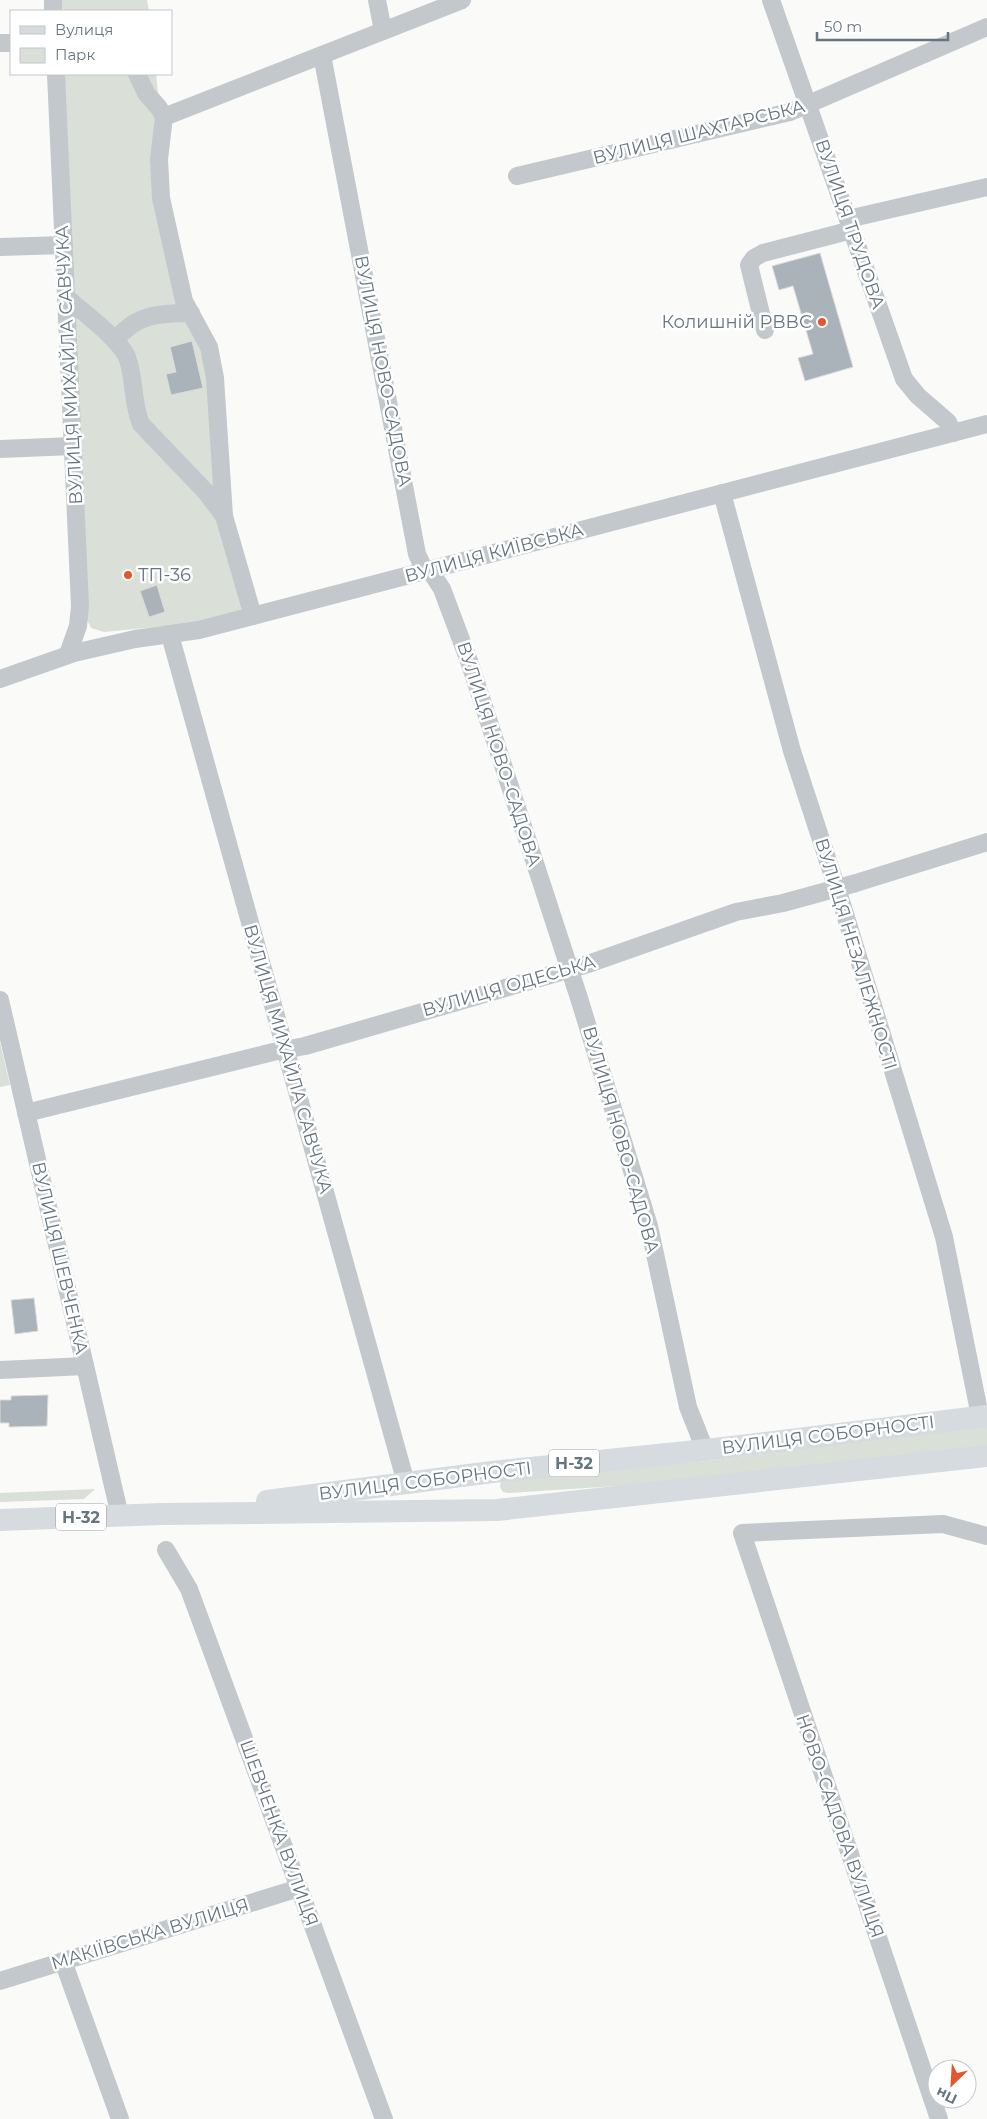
<svg xmlns="http://www.w3.org/2000/svg" width="987" height="2119" viewBox="0 0 987 2119" font-family="Montserrat,sans-serif">
<style>
.green{fill:#dadfd7}
.building{fill:#aab3b9;stroke:#dcdcda}
.lines{fill:none;stroke-linecap:round;stroke-linejoin:round}
.minor{stroke:#c3c8cc;stroke-width:18}
.major{stroke:#d6dbdf;stroke-width:22}
.poi-dot{fill:#e4572e;stroke:#fff;stroke-width:2}
.labels{text-anchor:middle;stroke-width:5;stroke-linejoin:round;paint-order:stroke}
.shield{fill:#fff;stroke:#939fa8;stroke-width:1}
.shield-label{font-size:16px;font-weight:bold;fill:#657683}
.street-label{font-size:18px;fill:#657683;stroke:#fff}
.poi-label{font-size:18px;fill:#657683;stroke:#fff;text-anchor:end}
</style>
<rect width="100%" height="100%" fill="#fafaf8"/>
<!-- green -->
<g class="green">
<polygon points="60,0 147,0 149,11 60,11"/>
<polygon points="63,74 156,74 160,112 157,197 206,348 243,597 241,611 196,623 104,632 91,628 87,620"/>
<polygon points="0,1042 10,1085 0,1087"/>
<polygon points="987,1425 987,1446 710,1480 509,1493 503,1492 500,1487 501,1481 506,1478 707,1461"/>
<polygon points="95,1489 84,1499 0,1502 0,1493"/>
</g>
<!-- building -->
<g class="building">
<polygon points="820,253 853,367 805,381 798,358 813,354 793,286 779,290 772,266"/>
<polygon points="192,341 203,388 171,395 166,374 176,372 170,347"/>
<polygon points="157,585 165,612 149,617 140,591"/>
<polygon points="34,1298 38,1331 15,1334 11,1300"/>
<polygon points="48,1395 47,1426 9,1427 9,1423 0,1423 0,1400 11,1400 11,1396"/>
</g>
<g class="lines">
<!-- minor -->
<g class="minor">
<polyline points="53,0 53,11"/>
<polyline points="377,0 383,31"/>
<polyline points="771,0 904,379 918,396 948,422 953,433"/>
<polyline points="0,43 11,43"/>
<polyline points="322,55 417,554 422,565 433,575 442,589 469,661 579,998 649,1226 688,1407 705,1450"/>
<polyline points="56,74 80,606 78,626 68,654"/>
<polyline points="137,74 146,93 159,108 164,117 159,159 161,198 184,301 209,347 215,378 224,516 253,616"/>
<polyline points="164,117 462,0"/>
<polyline points="517,176 790,112 987,27"/>
<polyline points="848,219 987,187"/>
<polyline points="0,247 64,245"/>
<path d="M66 297C81 311 123 341 128 360 135 381 132 403 141 424L206 492 224 516"/>
<polyline points="765,330 749,265 754,258 763,253 852,230"/>
<path d="M115 341C135 314 160 313 191 313"/>
<polyline points="0,449 73,446"/>
<polyline points="722,493 792,751 841,901 944,1237 980,1416"/>
<polyline points="170,635 406,1483"/>
<polyline points="0,679 74,653 135,639 199,630 987,424"/>
<polyline points="0,1000 120,1516"/>
<polyline points="26,1113 273,1052 305,1046 588,964 736,912 783,903 856,883 987,842"/>
<polyline points="0,1370 85,1366"/>
<polyline points="166,1550 189,1589 384,2119"/>
<polyline points="63,1961 120,2119"/>
<polyline points="0,1981 299,1888"/>
<polyline points="939,2119 742,1533 943,1524 987,1536"/>
</g>
<!-- major -->
<g class="major">
<polyline points="267,1501 492,1472 706,1450 987,1416"/>
<polyline points="0,1520 162,1514 497,1510 987,1456"/>
</g>
</g>
<!-- markers -->
<g class="poi-dot">
<circle cx="822" cy="322" r="5"/>
<circle cx="128" cy="575" r="5"/>
</g>
<g class="labels">
<!-- shield labels -->
<g class="shield">
<rect x="549" y="1449.5" width="50" height="27" rx="4"/>
<rect x="56" y="1503.5" width="50" height="27" rx="4"/>
</g>
<g class="shield-label">
<text x="574" y="1469">Н-32</text>
<text x="81" y="1523">Н-32</text>
</g>
<!-- street labels -->
<g class="street-label">
<text transform="translate(699 132) rotate(-14)" y="6">ВУЛИЦЯ ШАХТАРСЬКА</text>
<text transform="translate(850 224) rotate(71)" y="6">ВУЛИЦЯ ТРУДОВА</text>
<text transform="translate(69 365) rotate(-93)" y="6">ВУЛИЦЯ МИХАЙЛА САВЧУКА</text>
<text transform="translate(383 371) rotate(79)" y="6">ВУЛИЦЯ НОВО-САДОВА</text>
<text transform="translate(494 553) rotate(-15)" y="6">ВУЛИЦЯ КИЇВСЬКА</text>
<text transform="translate(499 754) rotate(72)" y="6">ВУЛИЦЯ НОВО-САДОВА</text>
<text transform="translate(856 954) rotate(73)" y="6">ВУЛИЦЯ НЕЗАЛЕЖНОСТІ</text>
<text transform="translate(509 986) rotate(-16)" y="6">ВУЛИЦЯ ОДЕСЬКА</text>
<text transform="translate(288 1059) rotate(74)" y="6">ВУЛИЦЯ МИХАЙЛА САВЧУКА</text>
<text transform="translate(621 1140) rotate(74)" y="6">ВУЛИЦЯ НОВО-САДОВА</text>
<text transform="translate(60 1258) rotate(77)" y="6">ВУЛИЦЯ ШЕВЧЕНКА</text>
<text transform="translate(828 1435) rotate(-7)" y="6">ВУЛИЦЯ СОБОРНОСТІ</text>
<text transform="translate(425 1481) rotate(-7)" y="6">ВУЛИЦЯ СОБОРНОСТІ</text>
<text transform="translate(840 1826) rotate(71)" y="6">НОВО-САДОВА ВУЛИЦЯ</text>
<text transform="translate(279 1833) rotate(70)" y="6">ШЕВЧЕНКА ВУЛИЦЯ</text>
<text transform="translate(150 1934) rotate(-17)" y="6">МАКІЇВСЬКА ВУЛИЦЯ</text>
</g>
<!-- poi labels -->
<g class="poi-label">
<text x="812" y="328">Колишній РВВС</text>
<text x="138" y="581" text-anchor="start">ТП-36</text>
</g>
</g>
<!-- legend -->
<rect x="10" y="10" width="162" height="65" fill="#ffffff" stroke="#c1c8cd"/>
<rect x="20" y="26" width="25" height="8" fill="#d6dbdf" stroke="#c1c8cd"/>
<text x="55" y="35" font-size="15" fill="#657683">Вулиця</text>
<rect x="20" y="48" width="25" height="15" fill="#dadfd7" stroke="#c1c8cd"/>
<text x="55" y="60" font-size="15" fill="#657683">Парк</text>
<!-- north arrow -->
<g transform="translate(952 2084) rotate(205)"><circle r="24" fill="#ffffff" stroke="#c1c8cd"/>
<path d="M0-4L9 19L0 12L-9 19Z" fill="#e4572e"/>
<text y="-8" font-size="14" font-weight="bold" text-anchor="middle" fill="#657683">Пн</text>
</g>
<!-- scale -->
<path d="M817 32v8h131v-8" fill="none" stroke="#657683" stroke-width="2.5"/>
<text x="824" y="32" font-size="15" fill="#657683" stroke="#ffffff" stroke-width="4" paint-order="stroke">50 m</text>
</svg>
